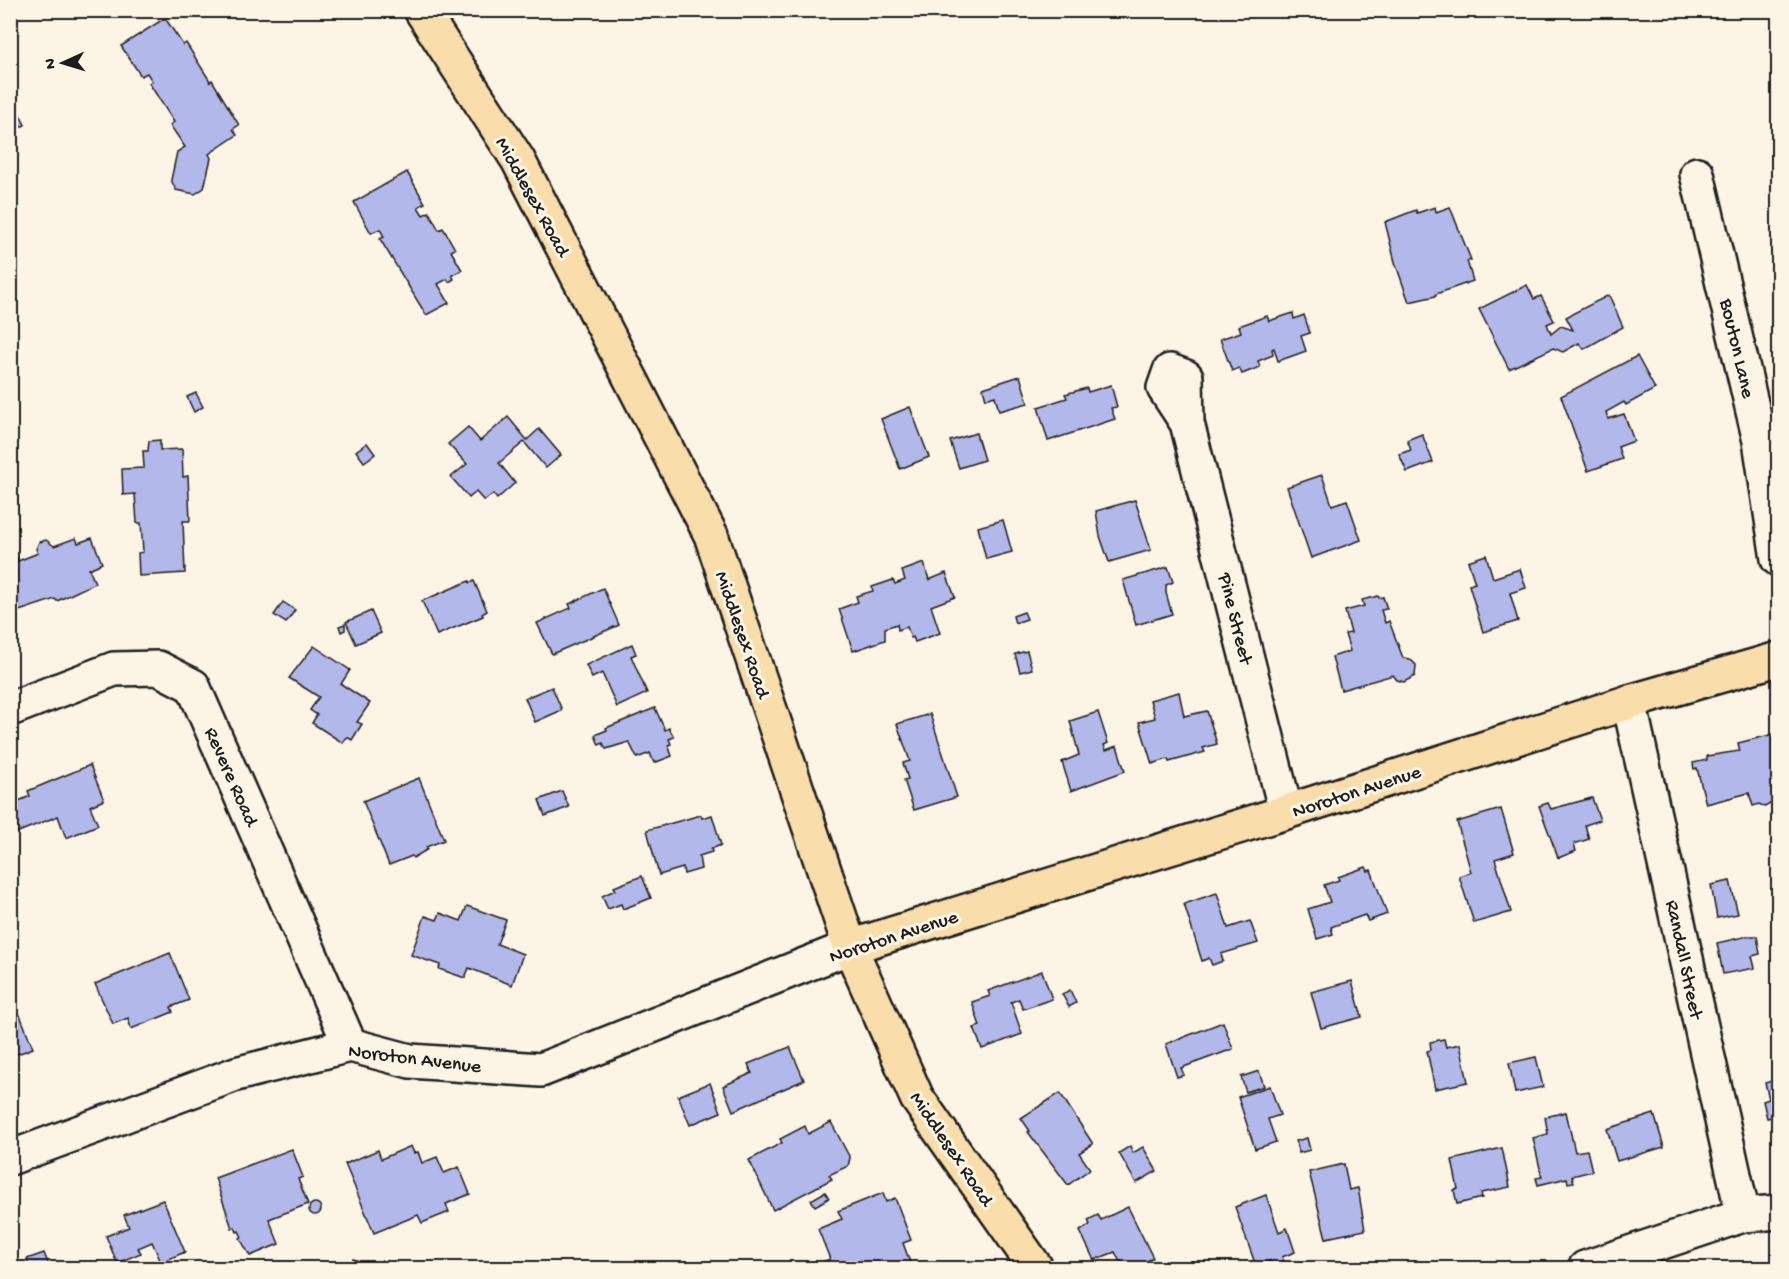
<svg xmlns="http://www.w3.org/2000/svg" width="1789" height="1279" viewBox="0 0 1789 1279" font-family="'Gochi Hand',sans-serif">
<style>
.building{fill:#b3b8ea;stroke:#1c1c1c;stroke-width:1.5}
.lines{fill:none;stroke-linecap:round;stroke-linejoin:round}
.minor-casing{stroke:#1c1c1c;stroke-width:38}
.major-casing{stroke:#1c1c1c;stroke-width:38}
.minor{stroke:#fcf5e5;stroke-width:33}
.major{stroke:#f9deab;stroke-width:33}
.labels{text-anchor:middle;stroke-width:6;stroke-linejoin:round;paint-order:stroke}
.street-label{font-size:20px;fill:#1c1c1c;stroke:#fcf5e5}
</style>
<rect width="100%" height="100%" fill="#fcf5e5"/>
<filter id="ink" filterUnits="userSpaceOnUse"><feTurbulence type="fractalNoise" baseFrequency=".0167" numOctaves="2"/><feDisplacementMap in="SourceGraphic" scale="12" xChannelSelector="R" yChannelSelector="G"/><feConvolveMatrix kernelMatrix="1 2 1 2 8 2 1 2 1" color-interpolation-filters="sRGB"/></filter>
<g filter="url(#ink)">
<!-- building -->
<g class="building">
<polygon points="165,18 183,45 186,43 210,81 209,83 212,80 239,125 233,129 237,135 209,154 211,158 204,188 195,194 176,190 171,180 177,152 185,147 170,125 174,122 149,83 152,81 147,73 141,76 121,46"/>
<polygon points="10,94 25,125 10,132"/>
<polygon points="407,172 425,203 418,207 423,215 429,212 439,230 443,228 455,249 451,251 462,270 452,275 454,279 449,282 447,279 438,284 449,303 426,315 380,239 384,237 380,229 371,233 354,202"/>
<polygon points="1435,207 1436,212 1450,207 1471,260 1467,261 1473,281 1436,294 1436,296 1409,302 1395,262 1385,222 1416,210 1417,213"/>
<polygon points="1527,285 1534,299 1541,296 1554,321 1547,324 1551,334 1561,326 1573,330 1566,317 1609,295 1623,327 1584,349 1579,343 1563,352 1553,348 1509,369 1479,309"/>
<polygon points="1293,313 1294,319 1304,315 1310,333 1301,336 1306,351 1278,361 1274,348 1272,349 1273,355 1258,361 1260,367 1242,374 1239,368 1232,371 1220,339 1241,332 1239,326 1267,316 1269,321"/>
<polygon points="1637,356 1655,389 1626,405 1624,402 1606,412 1608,419 1624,414 1634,441 1618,447 1622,459 1588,471 1561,396"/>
<polygon points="1020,376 1028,403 999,411 995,396 986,399 983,388"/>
<polygon points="1111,385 1117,407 1111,408 1115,419 1048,441 1038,407 1067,398 1065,394 1087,388 1088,392"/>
<polygon points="196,393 203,407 194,412 187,397"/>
<polygon points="910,407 929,457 900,469 881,419"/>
<polygon points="508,417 527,440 539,429 561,455 546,468 524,442 499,463 515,483 497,499 493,494 484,501 476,492 469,498 451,477 467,464 448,444 468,427 480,441"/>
<polygon points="976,433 984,460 959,468 950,441"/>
<polygon points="1422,434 1433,462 1407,472 1399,454 1411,450 1407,440"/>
<polygon points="160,440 160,450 182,449 183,477 188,476 190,521 183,521 185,573 139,576 138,553 143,552 141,523 137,523 135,494 123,495 122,469 144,468 143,451 148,451 149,441"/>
<polygon points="367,443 375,454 364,462 356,451"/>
<polygon points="1322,475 1332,505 1347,500 1361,540 1311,558 1287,487"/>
<polygon points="1135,500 1151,550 1109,562 1100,536 1096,511"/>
<polygon points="1003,520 1012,552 986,559 978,527"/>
<polygon points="76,538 78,543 92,538 102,563 89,569 95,583 57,601 55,599 13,613 10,605 10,553 14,551 18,561 38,553 36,549 39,542 46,540 54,546"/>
<polygon points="1486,555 1493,578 1520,569 1526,588 1510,593 1518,621 1483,632 1469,585 1475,583 1468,561"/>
<polygon points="924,563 929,580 946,573 955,597 931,606 940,633 915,642 913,637 911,638 907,627 898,630 897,624 885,628 885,640 853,651 839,609 858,602 856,596 873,591 872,587 893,580 895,584 905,580 902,571"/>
<polygon points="1168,567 1173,582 1166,585 1166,593 1172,614 1136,625 1123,580"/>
<polygon points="469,581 470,583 474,581 487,611 482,614 483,616 437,635 422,601"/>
<polygon points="603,588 619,625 552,654 537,623 571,608 569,604"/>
<polygon points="1378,596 1379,598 1383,597 1387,609 1381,610 1385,623 1389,621 1403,658 1410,659 1416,665 1415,676 1404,682 1397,680 1393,675 1341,690 1332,657 1350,651 1345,634 1351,633 1345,611 1364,606 1362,600"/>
<polygon points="283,602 295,610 286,623 274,615"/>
<polygon points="371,611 381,633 356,644 346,622"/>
<polygon points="1024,612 1027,619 1015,623 1013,616"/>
<polygon points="345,624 345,630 341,632 339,626"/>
<polygon points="632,644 636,654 631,656 647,693 617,707 602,673 592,678 586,665"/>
<polygon points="314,646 350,670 341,684 370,703 357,722 362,724 352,740 347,737 343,743 312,723 317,715 310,710 319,697 289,678"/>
<polygon points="1027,651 1032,669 1020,672 1015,654"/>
<polygon points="552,687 562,710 535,722 525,698"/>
<polygon points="1179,692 1184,716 1207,711 1217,744 1203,748 1205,752 1169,762 1168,759 1152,764 1139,722 1155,718 1150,700"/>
<polygon points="655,708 665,730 669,728 674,737 669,739 671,744 668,745 672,756 654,763 650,753 637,758 629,742 606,749 603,743 599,745 595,735 607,730 606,728"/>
<polygon points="1098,712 1108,743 1104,745 1106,750 1117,746 1125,771 1071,791 1062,762 1079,755 1070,721"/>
<polygon points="930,714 957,797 914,810 904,780 908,779 903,763 910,761 897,724"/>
<polygon points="1778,733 1778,799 1765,807 1759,804 1753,806 1749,793 1706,804 1697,768 1694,769 1693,763 1707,760 1707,756 1740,751 1738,743"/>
<polygon points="90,765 104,800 90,806 98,825 66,838 58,816 16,833 10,820 10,805 30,796 28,791"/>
<polygon points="419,778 444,840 426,847 428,849 413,858 412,856 389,865 363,801"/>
<polygon points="562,791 569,807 545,816 539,800"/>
<polygon points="1592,798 1600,820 1585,825 1589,839 1574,844 1576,851 1558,858 1539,806 1548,803 1551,809"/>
<polygon points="1501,809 1514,853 1495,859 1511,912 1474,923 1459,876 1471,872 1457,822"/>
<polygon points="701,815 702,818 712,815 721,845 711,849 712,852 699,856 701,869 684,874 683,868 659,875 647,830"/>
<polygon points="1366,867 1368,871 1371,870 1387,914 1368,921 1365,915 1339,924 1331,927 1333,934 1317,939 1308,909 1330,902 1324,885 1339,880 1338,877"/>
<polygon points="642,876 651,898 623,909 621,904 608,909 602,896 615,890 614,887"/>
<polygon points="1730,881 1738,914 1717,918 1711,885"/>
<polygon points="1217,893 1228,928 1250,921 1258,943 1221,954 1223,961 1212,965 1209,958 1202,961 1184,904"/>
<polygon points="467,906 506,920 497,944 523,954 512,985 469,968 465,978 439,969 440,965 411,955 425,916 437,920 440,913 461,921"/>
<polygon points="1748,936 1757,936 1760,954 1752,956 1755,968 1723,974 1717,943"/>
<polygon points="170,953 189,1000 171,1007 173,1012 131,1029 128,1018 113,1024 95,984"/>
<polygon points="1042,971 1052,999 1023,1009 1019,999 1011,1002 1022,1034 982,1049 974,1028 980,1026 972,1002 990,996 988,991"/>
<polygon points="1352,981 1362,1017 1321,1028 1311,992"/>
<polygon points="1070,990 1076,1003 1069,1007 1062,994"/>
<polygon points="20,1015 33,1048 10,1057 10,1019"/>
<polygon points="1223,1022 1233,1049 1181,1068 1184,1075 1177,1077 1166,1044"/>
<polygon points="1444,1039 1446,1047 1460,1044 1468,1082 1435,1089 1427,1051 1431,1050 1430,1042"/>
<polygon points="790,1047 804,1080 733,1111 723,1086 752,1073 748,1064"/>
<polygon points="1536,1057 1543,1087 1515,1093 1509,1063"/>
<polygon points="1259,1071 1264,1086 1246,1092 1241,1077"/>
<polygon points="1778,1079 1778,1132 1776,1132 1772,1117 1767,1118 1763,1101 1769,1099 1765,1083"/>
<polygon points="710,1083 721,1112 690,1125 678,1096"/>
<polygon points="1270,1086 1280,1115 1268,1119 1276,1142 1255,1149 1238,1097"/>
<polygon points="1060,1093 1093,1144 1079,1153 1090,1169 1068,1185 1028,1132 1030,1131 1021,1118"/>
<polygon points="1566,1112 1575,1152 1587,1150 1592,1171 1572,1176 1574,1182 1568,1183 1567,1178 1538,1185 1536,1178 1542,1177 1533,1138 1548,1134 1545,1117"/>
<polygon points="1654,1114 1664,1147 1617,1161 1607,1129"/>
<polygon points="831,1122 850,1158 848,1166 829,1175 832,1179 773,1210 749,1160 782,1143 780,1139 805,1126 808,1134"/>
<polygon points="1307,1138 1310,1150 1299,1153 1296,1141"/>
<polygon points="411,1146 414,1153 418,1152 422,1163 437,1157 444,1173 459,1167 470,1194 446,1204 449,1212 422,1223 418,1215 374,1233 345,1164 378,1150 381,1159"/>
<polygon points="1130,1146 1133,1153 1143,1147 1157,1171 1136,1183 1119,1153"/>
<polygon points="1502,1148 1510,1187 1481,1193 1482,1198 1457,1204 1454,1190 1458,1189 1452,1160"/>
<polygon points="292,1149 303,1177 298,1179 308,1204 269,1219 279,1244 250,1256 240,1238 242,1237 239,1231 237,1232 235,1227 232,1228 215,1178"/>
<polygon points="1344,1164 1349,1190 1358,1188 1365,1230 1326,1238 1309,1172"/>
<polygon points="825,1192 829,1198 815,1206 811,1200"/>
<polygon points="883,1193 886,1202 895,1198 911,1240 903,1243 912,1268 806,1268 830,1259 818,1229 842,1219 838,1211"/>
<polygon points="1266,1195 1279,1232 1287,1228 1295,1252 1282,1257 1284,1261 1271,1266 1270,1261 1256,1266 1235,1207"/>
<polygon points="163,1200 185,1252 161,1262 152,1242 138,1248 141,1253 117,1263 106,1236 129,1227 124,1215"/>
<circle cx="315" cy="1209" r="6"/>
<polygon points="1128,1207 1153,1258 1132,1268 1123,1268 1115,1252 1094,1260 1080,1231 1090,1225 1088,1220 1098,1215 1101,1220"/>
<polygon points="44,1253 50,1268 17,1268 28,1264 27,1259"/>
<polygon points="353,1259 357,1260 355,1268 351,1267"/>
</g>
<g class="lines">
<!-- minor casing -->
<g class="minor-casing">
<g id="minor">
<polyline points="1697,174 1760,441 1778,559"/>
<polyline points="1187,423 1164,388 1170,371 1186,377 1187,423 1286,812"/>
<polyline points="1629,702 1743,1215"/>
<polyline points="10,709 114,669 158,668 193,686 350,1045"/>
<polyline points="10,1158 236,1074 350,1045 410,1061 541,1070 850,947"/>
<polyline points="1585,1268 1743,1215 1778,1212"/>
</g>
</g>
<!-- major casing -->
<g class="major-casing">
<g id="major">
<polyline points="421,10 518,160 711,535 850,947 917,1098 1036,1268"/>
<polyline points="850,947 1286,812 1629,702 1778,659"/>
</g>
</g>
<!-- minor -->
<use href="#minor" class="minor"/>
<!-- major -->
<use href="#major" class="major"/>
</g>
</g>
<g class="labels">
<!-- street labels -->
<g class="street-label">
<text transform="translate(534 196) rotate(61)" y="7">Middlesex Road</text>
<text transform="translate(1739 348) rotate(77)" y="7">Bouton Lane</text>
<text transform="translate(1237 618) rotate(76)" y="7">Pine Street</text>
<text transform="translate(744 634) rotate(71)" y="7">Middlesex Road</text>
<text transform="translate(233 776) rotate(66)" y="7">Revere Road</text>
<text transform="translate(1356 790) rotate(-18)" y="7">Noroton Avenue</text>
<text transform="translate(893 935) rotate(-18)" y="7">Noroton Avenue</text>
<text transform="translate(1686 959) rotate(78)" y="7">Randall Street</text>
<text transform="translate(415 1057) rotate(7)" y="7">Noroton Avenue</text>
<text transform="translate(953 1148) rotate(56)" y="7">Middlesex Road</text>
</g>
</g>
<!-- margin -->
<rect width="1789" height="1279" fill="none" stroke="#fcf5e5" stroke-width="36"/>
<rect x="18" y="18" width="1753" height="1243" fill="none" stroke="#1c1c1c" stroke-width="2" filter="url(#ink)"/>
<!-- north arrow -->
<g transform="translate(63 63) rotate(266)" stroke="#fcf5e5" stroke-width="4.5" paint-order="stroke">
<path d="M0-4.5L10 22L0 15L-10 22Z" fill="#1c1c1c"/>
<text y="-9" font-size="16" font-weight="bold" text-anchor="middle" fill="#1c1c1c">N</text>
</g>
</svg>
